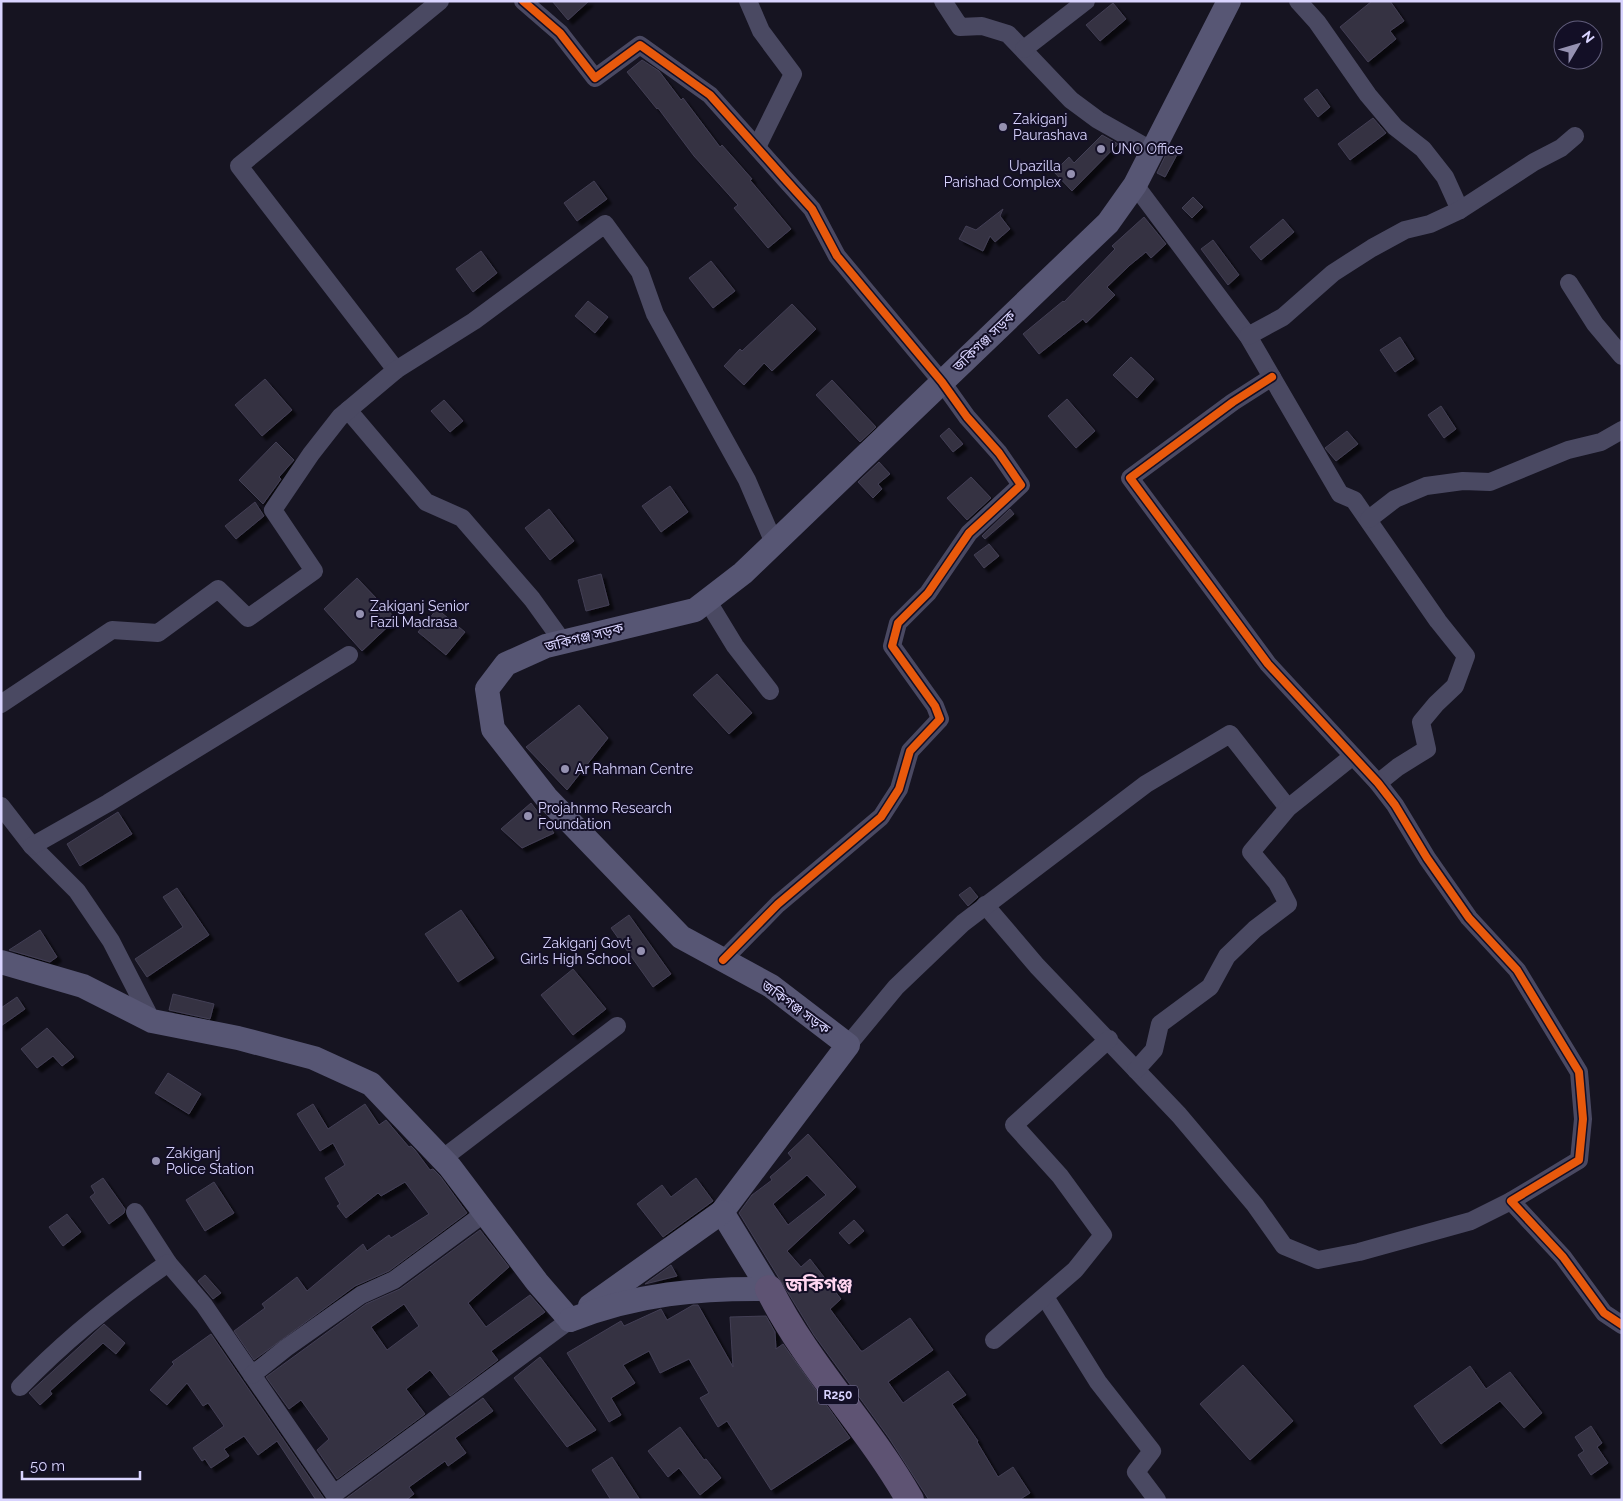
<svg xmlns="http://www.w3.org/2000/svg" width="1623" height="1501" viewBox="0 0 1623 1501" font-family="Raleway,'Noto Sans Bengali',sans-serif">
<style>
.building{fill:#343243;stroke:#433f54;fill-rule:evenodd;filter:url(#shadow)}
.lines{fill:none;stroke-linecap:round;stroke-linejoin:round}
.street{stroke:#4a4962;stroke-width:18}
.secondary{stroke:#575674;stroke-width:24}
.primary{stroke:#5e5373;stroke-width:28}
.cycleway-casing{stroke:#130f26;stroke-width:11}
.cycleway{stroke:#e8590c;stroke-width:8}
.poi-dot{fill:#9591b1;stroke:#130f26;stroke-width:2}
.labels{text-anchor:middle;stroke-width:4;stroke-linejoin:round;paint-order:stroke}
.shield{fill:#130f26;stroke:#9e99be;stroke-width:1}
.shield-label{font-size:12px;font-weight:bold;fill:#d9d4ff}
.poi-label{font-size:14px;fill:#d9d4ff;stroke:#130f26;text-anchor:start}
.street-label{font-size:14px;fill:#d9d4ff;stroke:#130f26}
.district-label{font-size:19px;font-weight:bold;fill:#ffd6f0;stroke:#130f26}
</style>
<defs>
<filter id="shadow"><feDropShadow dx="4.5" dy="4.5" stdDeviation="1" flood-color="#0009"/></filter>
</defs>
<rect width="100%" height="100%" fill="#161421"/>
<!-- building -->
<g class="building">
<polygon points="552,1 589,1 568,20"/>
<polygon points="1372,1 1390,1 1404,21 1390,31 1396,39 1368,62 1340,27"/>
<polygon points="1113,3 1126,19 1100,41 1086,25"/>
<polygon points="642,60 659,71 681,100 683,98 720,147 722,145 752,179 750,180 791,229 768,248 734,208 738,205 694,156 658,108 657,109 627,72"/>
<polygon points="1317,89 1330,107 1318,117 1304,99"/>
<polygon points="1373,118 1386,133 1350,160 1338,144"/>
<polygon points="1102,135 1118,144 1072,191 1054,172 1069,157 1074,163"/>
<polygon points="1170,146 1179,151 1165,177 1157,173"/>
<polygon points="594,181 607,199 577,221 564,203"/>
<polygon points="1193,197 1203,207 1192,218 1182,208"/>
<polygon points="1003,209 1000,216 1010,229 995,242 990,236 983,251 959,239 966,226 976,230"/>
<polygon points="1144,217 1166,244 1151,258 1146,252 1130,265 1107,287 1115,295 1086,323 1083,319 1039,354 1023,334 1063,301 1064,302 1115,249 1112,246"/>
<polygon points="1283,219 1294,232 1261,260 1250,247"/>
<polygon points="1213,240 1239,275 1228,285 1201,249"/>
<polygon points="481,251 497,273 473,292 456,269"/>
<polygon points="711,261 735,291 713,308 689,278"/>
<polygon points="588,301 608,317 595,333 575,316"/>
<polygon points="792,304 816,329 772,371 764,363 744,385 724,366 740,349 742,351"/>
<polygon points="1400,337 1414,359 1395,372 1380,350"/>
<polygon points="1131,357 1154,379 1137,398 1113,375"/>
<polygon points="265,379 292,410 262,436 235,405"/>
<polygon points="832,380 876,427 860,442 816,395"/>
<polygon points="1067,399 1095,431 1076,448 1048,416"/>
<polygon points="444,400 463,421 450,432 431,411"/>
<polygon points="1441,406 1456,429 1444,438 1428,415"/>
<polygon points="949,428 963,444 953,452 940,436"/>
<polygon points="1347,431 1358,444 1336,461 1325,448"/>
<polygon points="276,442 294,460 279,477 281,479 263,504 239,480"/>
<polygon points="879,462 890,474 878,484 882,489 873,498 858,482"/>
<polygon points="971,477 991,498 967,520 947,498"/>
<polygon points="670,486 688,512 661,532 642,506"/>
<polygon points="255,502 264,516 236,539 225,526"/>
<polygon points="549,509 574,541 550,560 525,528"/>
<polygon points="1010,509 1014,514 985,539 982,536"/>
<polygon points="989,544 999,556 984,568 974,555"/>
<polygon points="601,574 609,605 586,611 578,580"/>
<polygon points="357,578 396,619 362,651 324,609"/>
<polygon points="437,609 465,632 446,655 418,632"/>
<polygon points="717,674 752,713 729,734 693,695"/>
<polygon points="579,705 608,738 567,790 526,747"/>
<polygon points="531,803 554,833 522,848 501,829"/>
<polygon points="118,812 132,834 80,866 67,844"/>
<polygon points="970,887 978,897 968,906 959,895"/>
<polygon points="177,888 209,935 147,977 135,959 183,927 163,897"/>
<polygon points="461,910 494,958 458,982 425,934"/>
<polygon points="629,915 671,974 653,987 611,928"/>
<polygon points="40,930 57,957 50,962 9,950"/>
<polygon points="573,969 606,1009 573,1035 541,995"/>
<polygon points="173,994 214,1004 210,1019 169,1010"/>
<polygon points="17,997 25,1009 1,1026 1,1008"/>
<polygon points="47,1028 74,1057 62,1066 53,1056 37,1068 21,1049"/>
<polygon points="168,1073 201,1094 189,1114 155,1093"/>
<polygon points="313,1104 328,1129 365,1104 379,1125 386,1120 409,1147 411,1146 415,1150 430,1170 433,1169 440,1176 467,1213 389,1271 355,1286 254,1360 234,1331 265,1308 262,1304 297,1277 307,1291 363,1244 367,1251 389,1235 391,1238 429,1214 405,1182 381,1196 378,1193 346,1218 337,1206 340,1204 325,1178 345,1165 333,1143 320,1151 297,1114"/>
<path d="M808 1134 856 1187 787 1251 801 1267 810 1259 841 1299 830 1309 861 1351H863L910 1318 933 1350 888 1382 903 1403 948 1371 966 1395 952 1404 978 1441 977 1442 998 1477 1013 1467 1030 1493 1019 1500H929L889 1438 814 1335 739 1213 752 1195 772 1180 770 1177 792 1158 788 1153ZM807 1175 826 1195 788 1225 773 1204Z"/>
<polygon points="103,1178 125,1209 124,1213 109,1224 90,1197 95,1193 91,1186"/>
<polygon points="696,1178 713,1201 663,1237 637,1204 662,1185 671,1197"/>
<polygon points="214,1182 234,1213 205,1231 186,1200"/>
<polygon points="67,1214 81,1232 63,1246 49,1227"/>
<polygon points="854,1220 864,1231 849,1244 839,1233"/>
<path d="M480 1230 509 1267 468 1303 486 1327 530 1295 545 1312 491 1351 498 1360 450 1396 430 1370 406 1389 425 1414 337 1479 317 1450 329 1439 301 1400 289 1409 266 1377 366 1304 400 1289ZM404 1304 419 1326 387 1350 371 1327Z"/>
<polygon points="671,1265 677,1276 645,1284"/>
<polygon points="205,1275 221,1293 213,1299 198,1281"/>
<polygon points="693,1305 698,1305 733,1367 730,1317 766,1316 775,1332 776,1349 783,1344 850,1438 771,1490 727,1421 718,1427 700,1398 709,1393 689,1359 660,1373 649,1351 623,1365 635,1383 611,1398 621,1415 609,1422 567,1353 621,1321 624,1326 661,1309 667,1320"/>
<polygon points="104,1324 125,1343 116,1354 103,1343 50,1391 52,1394 40,1405 29,1393"/>
<polygon points="211,1334 243,1381 325,1500 316,1500 277,1441 258,1455 244,1436 224,1449 229,1456 211,1468 205,1459 202,1461 193,1448 224,1426 208,1403 203,1406 187,1383 167,1405 150,1390 174,1364 172,1362"/>
<polygon points="540,1357 596,1430 567,1447 514,1378"/>
<polygon points="1243,1365 1293,1421 1250,1460 1200,1404"/>
<polygon points="1470,1366 1486,1389 1510,1372 1542,1413 1524,1428 1500,1401 1441,1444 1414,1406"/>
<polygon points="483,1398 493,1411 455,1438 466,1453 448,1466 445,1461 409,1487 414,1494 406,1500 344,1500"/>
<polygon points="1591,1426 1602,1443 1597,1447 1608,1463 1591,1475 1578,1455 1584,1451 1575,1437"/>
<polygon points="680,1427 704,1460 706,1459 721,1478 700,1495 679,1468 668,1477 648,1451"/>
<polygon points="612,1457 640,1500 611,1500 592,1470"/>
</g>
<g class="lines">
<!-- street -->
<g class="street">
<polyline points="523,1 560,33 595,78 640,45 710,95 784,178 812,209 837,256 942,382 967,417 999,453 1021,485 969,533 928,593 898,623 892,646 935,706 940,719 910,751 899,789 881,817 778,904 723,960"/>
<polyline points="748,1 761,31 793,74 757,147"/>
<polyline points="943,1 960,27 982,26 1008,34 1071,100 1098,120 1153,151"/>
<polyline points="1298,1 1317,22 1368,95 1395,127 1423,149 1445,177 1460,210"/>
<polyline points="1024,49 1086,1"/>
<polyline points="1135,185 1248,336 1340,494 1354,500 1438,621 1466,656 1455,686 1436,704 1421,722 1427,749 1398,767 1378,783"/>
<polyline points="1569,283 1595,324 1622,356"/>
<polyline points="1248,336 1283,317 1333,273 1372,248 1405,230 1430,224 1460,210 1534,162 1561,148 1575,136"/>
<polyline points="396,370 239,166 440,1"/>
<polyline points="1272,377 1233,402 1130,478 1268,664 1378,783 1395,805 1427,858 1469,918 1517,970 1579,1072 1583,1119 1579,1160 1511,1201 1563,1257 1604,1313 1622,1325"/>
<polyline points="348,410 426,502 462,518 532,599 563,642"/>
<polyline points="1369,519 1395,499 1426,486 1463,481 1490,482 1568,450 1601,442 1622,430"/>
<polyline points="707,600 735,646 770,691"/>
<polyline points="1,704 112,630 158,633 218,589 248,618 314,571 273,510 311,454 340,417 396,370 474,321 605,224 640,272 655,314 747,480 774,543"/>
<polyline points="1,806 32,846 77,891 111,941 152,1021"/>
<polyline points="32,846 108,803 349,655"/>
<polyline points="985,905 1037,966 1179,1115 1255,1205 1284,1246 1318,1260 1359,1252 1471,1221 1511,1201"/>
<polyline points="848,1045 896,987 963,923 1146,784 1230,734 1288,808"/>
<polyline points="1136,1070 1154,1050 1160,1024 1210,987 1227,956 1255,929 1288,904 1277,883 1251,852 1288,808 1353,756"/>
<polyline points="442,1159 617,1026"/>
<polyline points="135,1212 168,1263 204,1305 334,1494 570,1320"/>
<polyline points="1045,1297 1098,1382 1152,1451 1136,1472 1157,1500"/>
<polyline points="994,1340 1075,1270 1103,1235 1060,1176 1014,1125 1109,1039"/>
<polyline points="252,1375 286,1348 361,1295 394,1280 486,1212"/>
<path d="M20 1387C65 1340 115 1300 168 1263"/>
</g>
<!-- secondary -->
<g class="secondary">
<polyline points="1,962 83,986 152,1021 238,1038 314,1058 371,1084 450,1167 537,1282 570,1320"/>
<polyline points="769,1289 722,1212 848,1045 771,986 681,937 546,797 493,729 487,689 506,664 546,646 695,610 743,573 1108,223 1135,185 1229,1"/>
<polyline points="590,1306 722,1212"/>
<path d="M570 1320C636 1294 699 1288 769 1289"/>
</g>
<!-- primary -->
<path class="primary" d="M769 1289C807 1365 868 1426 910 1500"/>
<!-- cycleway casing -->
<g class="cycleway-casing">
<g id="cycleway">
<polyline points="523,1 560,33 595,78 640,45 710,95 784,178 812,209 837,256 942,382 967,417 999,453 1021,485 969,533 928,593 898,623 892,646 935,706 940,719 910,751 899,789 881,817 778,904 723,960"/>
<polyline points="1272,377 1233,402 1130,478 1268,664 1378,783 1395,805 1427,858 1469,918 1517,970 1579,1072 1583,1119 1579,1160 1511,1201 1563,1257 1604,1313 1622,1325"/>
</g>
</g>
<!-- cycleway -->
<use href="#cycleway" class="cycleway"/>
</g>
<!-- markers -->
<g class="poi-dot">
<circle cx="1003" cy="127" r="5"/>
<circle cx="1101" cy="149" r="5"/>
<circle cx="1071" cy="174" r="5"/>
<circle cx="360" cy="614" r="5"/>
<circle cx="565" cy="769" r="5"/>
<circle cx="528" cy="816" r="5"/>
<circle cx="641" cy="951" r="5"/>
<circle cx="156" cy="1161" r="5"/>
</g>
<g class="labels">
<!-- shield labels -->
<rect class="shield" x="818" y="1385.5" width="40" height="19" rx="4"/>
<g class="shield-label">
<text x="838" y="1399">R250</text>
</g>
<!-- poi labels -->
<g class="poi-label">
<text x="1013" y="124">Zakiganj<tspan x="1013" dy="16">Paurashava</tspan></text>
<text x="1111" y="154">UNO Office</text>
<text x="1061" y="171" text-anchor="end">Upazilla<tspan x="1061" dy="16">Parishad Complex</tspan></text>
<text x="370" y="611">Zakiganj Senior<tspan x="370" dy="16">Fazil Madrasa</tspan></text>
<text x="575" y="774">Ar Rahman Centre</text>
<text x="538" y="813">Projahnmo Research<tspan x="538" dy="16">Foundation</tspan></text>
<text x="631" y="948" text-anchor="end">Zakiganj Govt<tspan x="631" dy="16">Girls High School</tspan></text>
<text x="166" y="1158">Zakiganj<tspan x="166" dy="16">Police Station</tspan></text>
</g>
<!-- street labels -->
<g class="street-label">
<text transform="translate(984 341) rotate(-44)" y="5">জকিগঞ্জ সড়ক</text>
<text transform="translate(584 637) rotate(-14)" y="5">জকিগঞ্জ সড়ক</text>
<text transform="translate(796 1007) rotate(36)" y="5">জকিগঞ্জ সড়ক</text>
</g>
<!-- district labels -->
<g class="district-label">
<text x="819" y="1291">জকিগঞ্জ</text>
</g>
</g>
<!-- border -->
<rect width="1623" height="1501" fill="none" stroke="#d9d4ff" stroke-width="5"/>
<!-- north arrow -->
<g transform="translate(1578 45) rotate(52)"><circle r="24" fill="#130f26" stroke="#625e7d"/>
<path d="M0-4L9 19L0 12L-9 19Z" fill="#9591b1"/>
<text y="-8" font-size="14" font-weight="bold" text-anchor="middle" fill="#d9d4ff">N</text>
</g>
<!-- scale -->
<path d="M22 1471v8h118v-8" fill="none" stroke="#d9d4ff" stroke-width="2.5"/>
<text x="30" y="1471" font-size="15" fill="#d9d4ff" stroke="#130f26" stroke-width="4" paint-order="stroke">50 m</text>
</svg>
